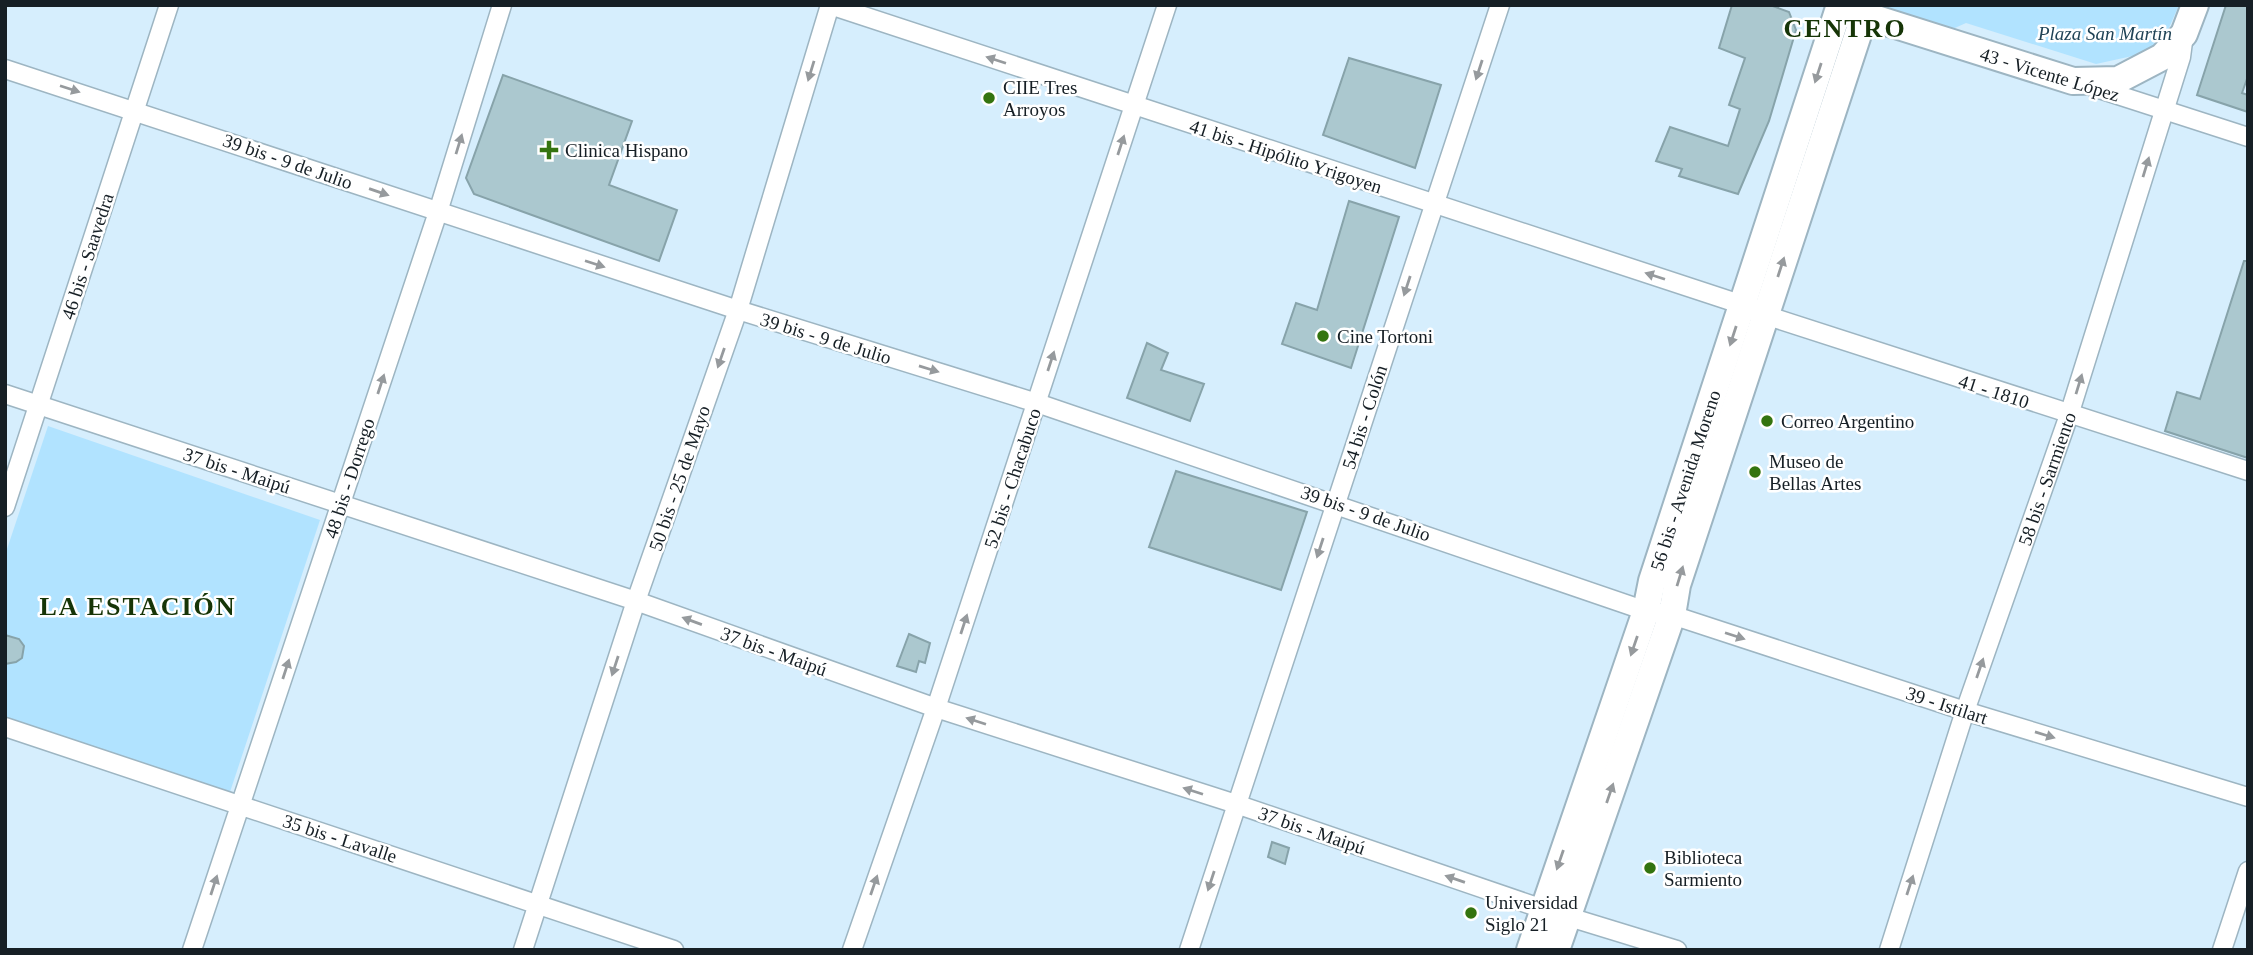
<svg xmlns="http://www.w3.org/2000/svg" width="2253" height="955" viewBox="0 0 2253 955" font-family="'Times New Roman',serif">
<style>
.green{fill:#b1e3ff}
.building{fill:#abc8cf;stroke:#87a3aa;stroke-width:2}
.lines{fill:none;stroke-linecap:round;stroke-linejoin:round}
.minor-casing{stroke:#9db5c2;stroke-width:21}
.secondary-casing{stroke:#9db5c2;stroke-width:30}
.minor{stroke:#fff;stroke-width:18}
.secondary{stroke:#fff;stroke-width:26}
.oneway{fill:#969a9d}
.poi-dot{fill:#34740f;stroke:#fff;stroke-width:2.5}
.labels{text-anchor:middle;stroke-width:5;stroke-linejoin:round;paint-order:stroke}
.park-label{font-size:19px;font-style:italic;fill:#204356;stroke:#fff}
.street-label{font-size:19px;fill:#161f25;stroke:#fff}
.poi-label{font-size:19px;fill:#161f25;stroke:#fff;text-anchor:start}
.district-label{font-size:26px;font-weight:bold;letter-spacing:2px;fill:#163507;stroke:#fff}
</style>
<rect width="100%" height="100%" fill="#d6eefd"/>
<!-- green -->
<g class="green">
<polygon points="1876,5 2179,5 2165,37 2156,46 2137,55 2096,64 1966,23 1948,31"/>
<polygon points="48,426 320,520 230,792 5,717 5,555"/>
</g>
<!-- building -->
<g class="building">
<polygon points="1732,5 1770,5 1789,12 1796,30 1769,121 1738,194 1679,176 1682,169 1656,161 1670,127 1728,146 1740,109 1729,105 1745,58 1719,48"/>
<polygon points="2226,5 2248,5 2248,76 2242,93 2248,95 2248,112 2197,95"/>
<polygon points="1349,58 1441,85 1415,168 1323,135"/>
<polygon points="503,75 632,121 609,185 677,210 659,261 474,194 466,178"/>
<polygon points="1349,201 1399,217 1351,368 1282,344 1296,303 1317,310"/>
<polygon points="2244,261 2248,261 2248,458 2165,431 2177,392 2200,399"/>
<polygon points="1147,343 1168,353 1161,370 1204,384 1190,421 1127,398"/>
<polygon points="1176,471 1307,512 1281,590 1149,547"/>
<polygon points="909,634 930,643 925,663 919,661 916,672 897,666"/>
<polygon points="5,635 19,639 24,646 22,658 16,662 5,664"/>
<polygon points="1272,842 1289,848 1285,864 1268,857"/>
</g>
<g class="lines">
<!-- minor casing -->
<g class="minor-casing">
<g id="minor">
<polyline points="830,5 1743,305 1765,315 2248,471"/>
<polyline points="5,69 738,310 1037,403 1646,611 1672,615 1965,711 2248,797"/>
<polyline points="2093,87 2248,137"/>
<polyline points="5,394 636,601 936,708 1236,804 1543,909 1677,950"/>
<polyline points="5,507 169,5"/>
<polyline points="5,727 674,950"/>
<polyline points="192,950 438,212 502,5"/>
<polyline points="523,950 636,601 738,310 830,5"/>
<polyline points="852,950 936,708 1167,5"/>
<polyline points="1189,950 1500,5"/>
<path id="s1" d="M1889 950 1965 711 2069 415 2181 57 2184 34"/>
<polyline points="2222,950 2248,871"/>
</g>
</g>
<!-- secondary casing -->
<g class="secondary-casing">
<g id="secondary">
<polyline points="1848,10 2073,81 2118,80 2162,57 2184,34 2195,5"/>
<path id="s2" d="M1530 950 1646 611 1652 581 1839 8"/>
<polyline points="1556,950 1672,615 1677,585 1864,16"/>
</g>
</g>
<!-- minor -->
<use href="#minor" class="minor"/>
<!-- secondary -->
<use href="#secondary" class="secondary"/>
</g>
<!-- one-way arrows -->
<defs><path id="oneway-solid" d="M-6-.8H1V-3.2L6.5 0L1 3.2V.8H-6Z" transform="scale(1.75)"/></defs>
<g class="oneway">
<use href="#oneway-solid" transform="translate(996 60) rotate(-162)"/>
<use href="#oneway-solid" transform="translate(1479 70) rotate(108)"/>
<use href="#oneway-solid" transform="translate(811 71) rotate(107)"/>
<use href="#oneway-solid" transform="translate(1818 73) rotate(108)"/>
<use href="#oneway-solid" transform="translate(70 89) rotate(18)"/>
<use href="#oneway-solid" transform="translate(459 144) rotate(-73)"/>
<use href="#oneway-solid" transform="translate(1121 145) rotate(-72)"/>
<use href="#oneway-solid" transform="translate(2146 167) rotate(-73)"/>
<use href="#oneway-solid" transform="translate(379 192) rotate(19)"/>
<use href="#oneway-solid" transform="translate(595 264) rotate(18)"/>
<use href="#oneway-solid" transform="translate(1781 267) rotate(-72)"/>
<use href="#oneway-solid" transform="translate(1655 276) rotate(-162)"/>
<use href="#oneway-solid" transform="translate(1407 286) rotate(108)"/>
<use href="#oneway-solid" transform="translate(1733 336) rotate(108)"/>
<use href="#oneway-solid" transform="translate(721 358) rotate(109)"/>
<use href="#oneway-solid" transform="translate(1051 361) rotate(-72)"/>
<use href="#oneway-solid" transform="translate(929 369) rotate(17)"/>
<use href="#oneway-solid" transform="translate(381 384) rotate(-72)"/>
<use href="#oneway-solid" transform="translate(2079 384) rotate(-73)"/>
<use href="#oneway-solid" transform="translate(1320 548) rotate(108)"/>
<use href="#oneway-solid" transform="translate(1680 576) rotate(-73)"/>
<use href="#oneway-solid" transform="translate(692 621) rotate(-160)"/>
<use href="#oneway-solid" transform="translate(964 624) rotate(-72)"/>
<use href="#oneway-solid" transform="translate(1735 636) rotate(18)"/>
<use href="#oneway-solid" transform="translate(1634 646) rotate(109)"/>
<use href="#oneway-solid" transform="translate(615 666) rotate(108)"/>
<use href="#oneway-solid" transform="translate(1980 668) rotate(-71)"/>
<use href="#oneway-solid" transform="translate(286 669) rotate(-72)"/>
<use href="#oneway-solid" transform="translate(976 721) rotate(-162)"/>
<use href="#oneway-solid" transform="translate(2045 735) rotate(17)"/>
<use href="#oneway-solid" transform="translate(1193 791) rotate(-162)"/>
<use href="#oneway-solid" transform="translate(1610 793) rotate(-71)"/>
<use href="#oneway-solid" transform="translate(1560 860) rotate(109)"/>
<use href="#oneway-solid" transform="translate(1455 879) rotate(-161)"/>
<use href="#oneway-solid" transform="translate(1211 881) rotate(108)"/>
<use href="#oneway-solid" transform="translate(214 885) rotate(-72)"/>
<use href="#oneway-solid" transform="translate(874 885) rotate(-71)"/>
<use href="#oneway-solid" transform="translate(1910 885) rotate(-72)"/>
</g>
<!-- markers -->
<g class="poi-dot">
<circle cx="989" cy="98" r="7"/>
<path d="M545.5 139.5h7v7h7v7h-7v7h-7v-7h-7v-7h7z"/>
<circle cx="1323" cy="336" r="7"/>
<circle cx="1767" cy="421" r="7"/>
<circle cx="1755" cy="472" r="7"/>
<circle cx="1650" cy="868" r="7"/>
<circle cx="1471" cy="913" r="7"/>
</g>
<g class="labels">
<!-- park labels -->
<g class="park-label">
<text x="2105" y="40">Plaza San Martín</text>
</g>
<!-- street labels -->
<g class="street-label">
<text transform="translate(2050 74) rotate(17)" y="7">43 - Vicente López</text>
<text transform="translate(1286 156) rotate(18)" y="7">41 bis - Hipólito Yrigoyen</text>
<text transform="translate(288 161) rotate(19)" y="7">39 bis - 9 de Julio</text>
<text transform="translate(87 256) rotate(-72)" y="7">46 bis - Saavedra</text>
<text transform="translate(826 338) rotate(17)" y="7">39 bis - 9 de Julio</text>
<text transform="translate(1994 391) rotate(18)" y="7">41 - 1810</text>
<text transform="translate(1364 417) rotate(-72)" y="7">54 bis - Colón</text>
<text transform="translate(237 470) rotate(18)" y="7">37 bis - Maipú</text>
<text transform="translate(349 478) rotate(-72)" y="7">48 bis - Dorrego</text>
<text transform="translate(679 478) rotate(-71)" y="7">50 bis - 25 de Mayo</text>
<text transform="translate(1012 478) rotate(-72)" y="7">52 bis - Chacabuco</text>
<text dy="7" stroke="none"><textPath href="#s2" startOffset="495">56 bis - Avenida Moreno</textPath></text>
<text dy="7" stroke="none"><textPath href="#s1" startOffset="497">58 bis - Sarmiento</textPath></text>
<text transform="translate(1366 513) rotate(19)" y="7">39 bis - 9 de Julio</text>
<text transform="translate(774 651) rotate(20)" y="7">37 bis - Maipú</text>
<text transform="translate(1947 705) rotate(18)" y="7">39 - Istilart</text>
<text transform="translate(1312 830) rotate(19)" y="7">37 bis - Maipú</text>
<text transform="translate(340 838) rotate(18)" y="7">35 bis - Lavalle</text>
</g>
<!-- poi labels -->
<g class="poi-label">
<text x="1003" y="94">CIIE Tres<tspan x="1003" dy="22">Arroyos</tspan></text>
<text x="565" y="157">Clinica Hispano</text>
<text x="1337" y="343">Cine Tortoni</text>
<text x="1781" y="428">Correo Argentino</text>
<text x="1769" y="468">Museo de<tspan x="1769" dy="22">Bellas Artes</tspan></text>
<text x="1664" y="864">Biblioteca<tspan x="1664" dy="22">Sarmiento</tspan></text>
<text x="1485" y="909">Universidad<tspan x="1485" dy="22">Siglo 21</tspan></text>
</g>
<!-- district labels -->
<g class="district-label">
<text x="1845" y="37">CENTRO</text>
<text x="138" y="615">LA ESTACIÓN</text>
</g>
</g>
<!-- border -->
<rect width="2253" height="955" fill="none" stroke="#161f25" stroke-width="14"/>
</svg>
